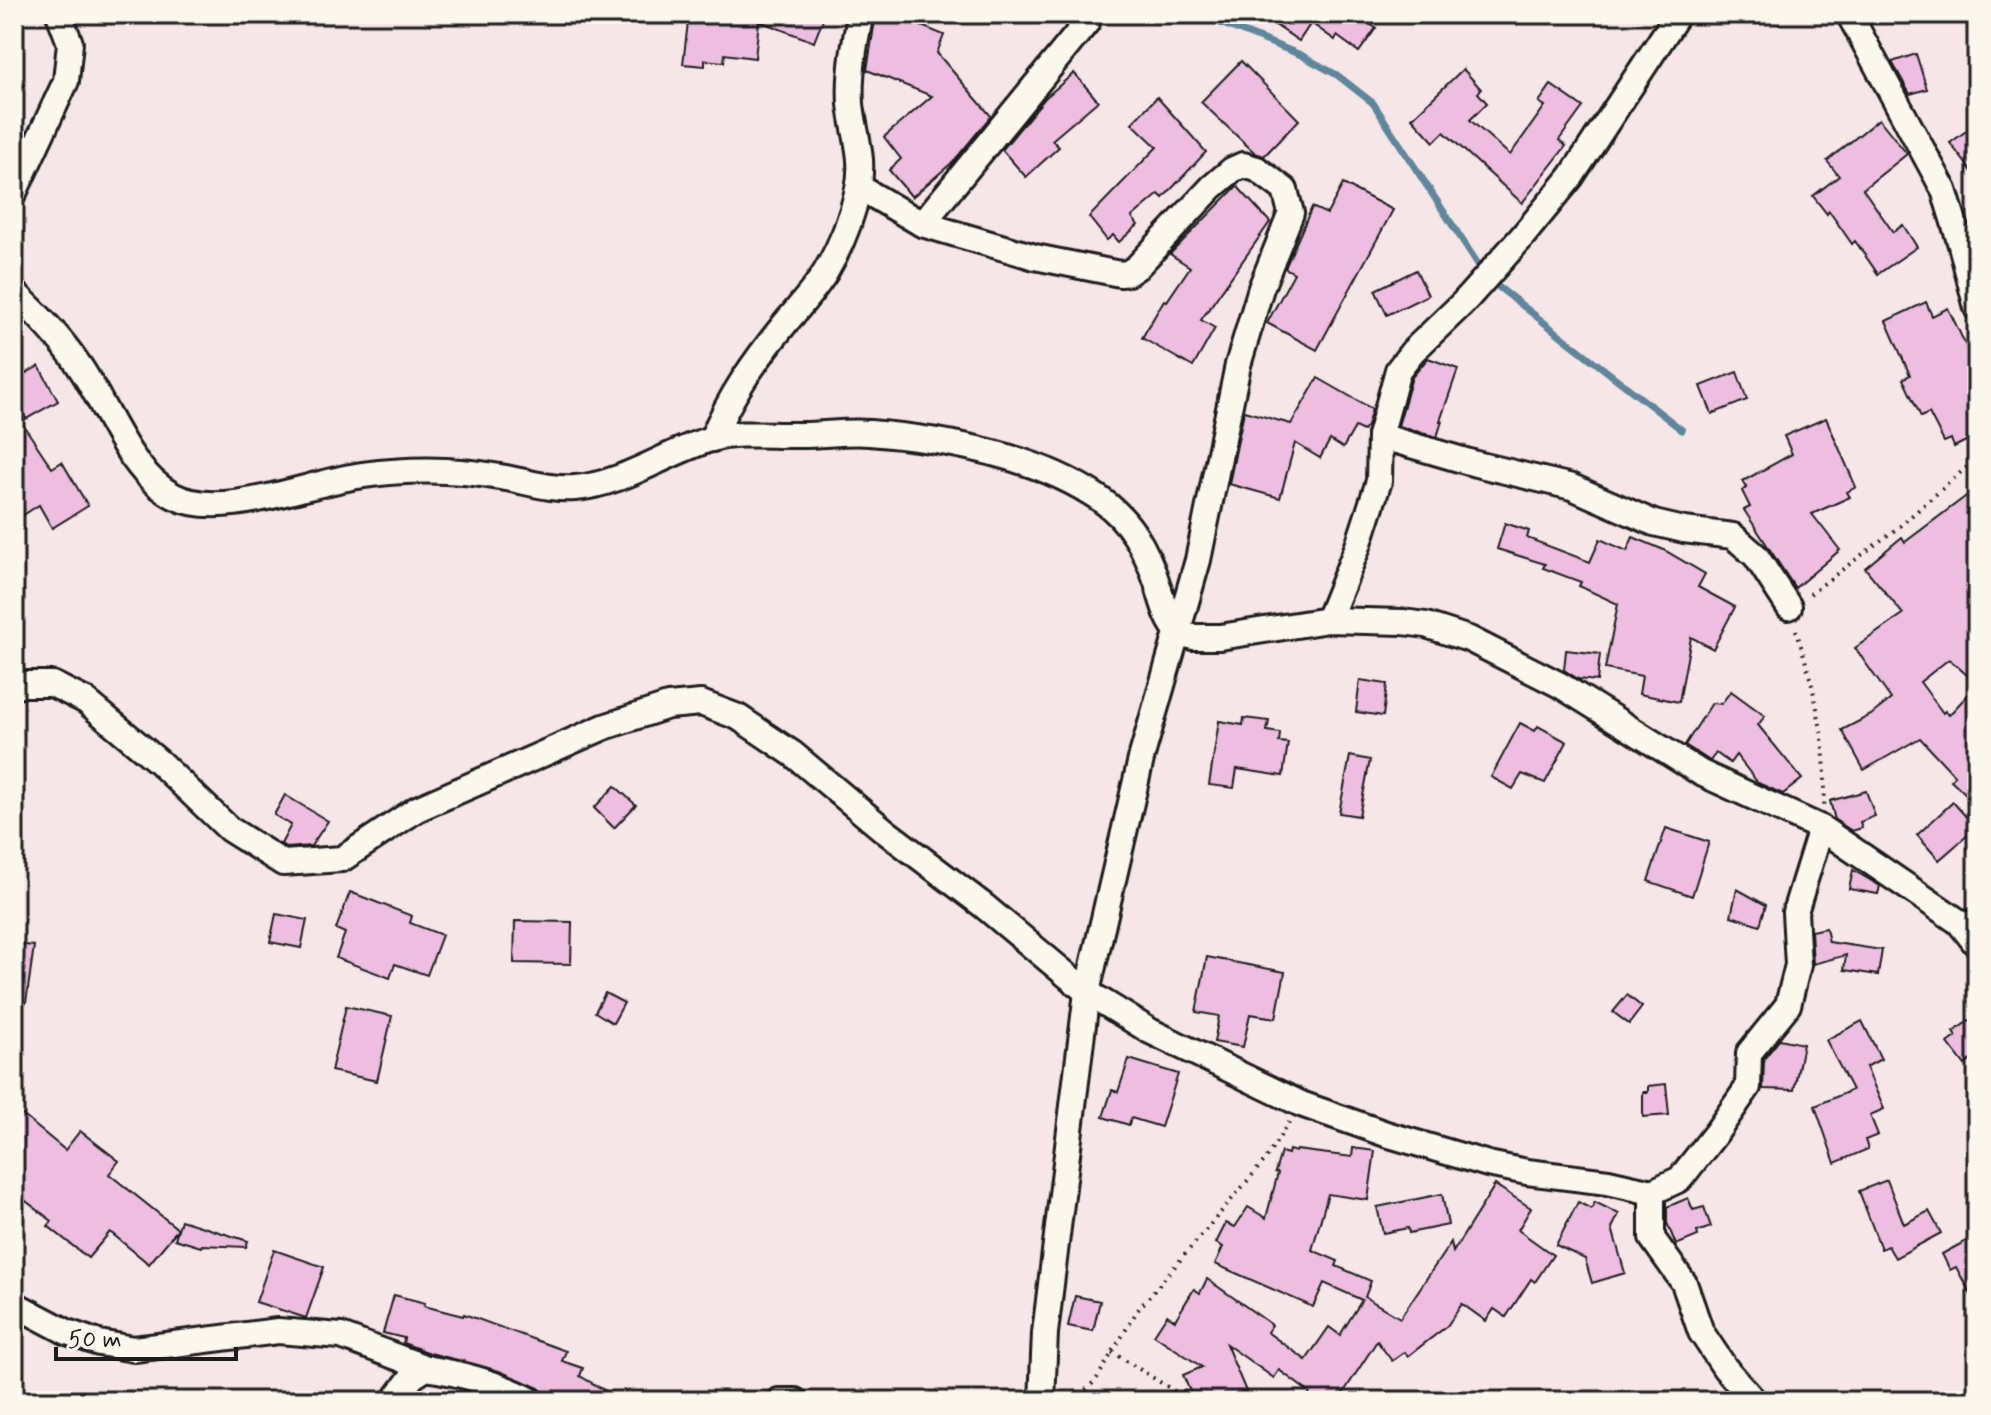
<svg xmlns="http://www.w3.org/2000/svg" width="1991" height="1415" viewBox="0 0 1991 1415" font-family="Mynerve,sans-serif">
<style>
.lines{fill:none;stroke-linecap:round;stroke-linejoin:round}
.stream{stroke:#60869b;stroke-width:7}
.building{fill:#edbee0;stroke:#1c1c1c;stroke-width:2}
.minor-casing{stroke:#1c1c1c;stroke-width:30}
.path{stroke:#1c1c1c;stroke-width:4;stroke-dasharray:2 6;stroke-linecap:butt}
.minor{stroke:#fbf7ec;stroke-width:24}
</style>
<rect width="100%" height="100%" fill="#f7e6e8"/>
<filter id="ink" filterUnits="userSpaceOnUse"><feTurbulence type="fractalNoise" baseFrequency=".0125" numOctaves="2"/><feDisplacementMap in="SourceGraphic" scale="16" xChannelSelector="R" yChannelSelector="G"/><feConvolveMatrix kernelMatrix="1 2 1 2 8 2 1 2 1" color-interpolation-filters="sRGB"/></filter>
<g filter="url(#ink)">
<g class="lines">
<!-- stream -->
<polyline class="stream" points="1198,14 1301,55 1337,75 1373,103 1487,278 1682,430"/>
</g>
<!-- building -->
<g class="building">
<polygon points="689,14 825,14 814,42 759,21 755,58 725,54 724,62 705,60 705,66 683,64"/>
<polygon points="876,14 892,14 944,35 937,53 991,116 954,161 912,197 889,170 901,159 884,137 932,96 867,70"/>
<polygon points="1259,14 1379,14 1371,25 1376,28 1359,52 1337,36 1335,40 1311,23 1299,41"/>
<polygon points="1916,54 1927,89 1910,94 1892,62"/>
<polygon points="1241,61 1299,120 1264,156 1255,153 1201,102"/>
<polygon points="1463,69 1481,89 1478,93 1487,103 1470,120 1510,155 1545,106 1539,102 1551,85 1583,107 1559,140 1566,146 1522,203 1444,132 1434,142 1412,118"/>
<polygon points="1074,73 1098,101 1052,140 1059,147 1026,177 1002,150 1045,98"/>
<polygon points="1157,97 1206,152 1163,198 1159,194 1132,217 1138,225 1119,242 1113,235 1107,240 1089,217 1157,147 1132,123"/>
<polygon points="1879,119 1907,154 1863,189 1893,232 1903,225 1917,247 1878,274 1855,241 1852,244 1829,211 1827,214 1813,196 1839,176 1827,161"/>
<polygon points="1977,123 1977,178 1950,143"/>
<polygon points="1343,184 1393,210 1317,350 1267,323 1294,273 1285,268 1312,207 1327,214"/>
<polygon points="1237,186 1270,222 1201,320 1215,328 1193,367 1142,338 1164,300 1167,301 1190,267 1170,254"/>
<polygon points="1416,270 1428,295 1387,315 1375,290"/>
<polygon points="1926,302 1932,316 1948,308 1967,348 1972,346 1977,356 1977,425 1970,429 1974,437 1954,447 1951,439 1944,442 1929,413 1921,417 1903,379 1910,375 1886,321"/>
<polygon points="1428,358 1458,369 1440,421 1442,421 1437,437 1398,426 1412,377"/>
<polygon points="39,366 58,401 26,419 14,396 14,380"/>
<polygon points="1737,372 1747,400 1712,414 1701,386"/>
<polygon points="1318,378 1372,409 1367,426 1363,431 1355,427 1343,448 1330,440 1320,458 1295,443 1280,498 1229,484 1244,411 1291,424"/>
<polygon points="14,411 52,468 62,462 88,506 52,528 39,505 14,521"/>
<polygon points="1826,418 1856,487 1847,492 1850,497 1812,514 1840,550 1795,588 1744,510 1750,507 1742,491 1747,488 1743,481 1792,454 1784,436"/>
<polygon points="1977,488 1977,684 1949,659 1920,682 1943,713 1945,711 1949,715 1977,685 1977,784 1967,795 1951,780 1955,776 1920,738 1864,770 1842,730 1871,715 1891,699 1855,648 1903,614 1865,568 1902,537 1905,542"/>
<polygon points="1505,523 1529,531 1527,538 1590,562 1600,539 1627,551 1633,537 1664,550 1705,574 1698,587 1735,607 1713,649 1691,637 1679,702 1639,694 1642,676 1605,669 1618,604 1579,586 1581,582 1543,568 1545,564 1497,549"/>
<polygon points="1566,650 1600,654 1597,681 1578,679 1564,670"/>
<polygon points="1360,680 1387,684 1383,716 1356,712"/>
<polygon points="1731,691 1765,716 1758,725 1802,779 1783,794 1758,783 1736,755 1730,763 1716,753 1710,761 1685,745 1712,703 1721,704"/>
<polygon points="1244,718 1269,721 1267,731 1280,733 1279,742 1288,743 1283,776 1237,769 1234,788 1209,785 1219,721 1243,725"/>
<polygon points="1520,723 1535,731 1538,726 1567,742 1545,783 1522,774 1513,789 1491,777"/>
<polygon points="1350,756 1370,760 1359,816 1339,813"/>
<polygon points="615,786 636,805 614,828 594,808"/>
<polygon points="1866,791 1875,816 1860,822 1862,828 1852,831 1835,820 1830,801"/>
<polygon points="285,795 328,821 311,846 287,848 281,844 291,825 274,815"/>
<polygon points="1953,802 1976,828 1939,860 1917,835"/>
<polygon points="1666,828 1709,842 1692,896 1648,881"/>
<polygon points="1853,870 1880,886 1878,894 1849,889"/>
<polygon points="1737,889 1766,905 1760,925 1731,916"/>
<polygon points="350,892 412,916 410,923 442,935 427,975 395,964 390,978 336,958 345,933 336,929"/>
<polygon points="276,914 307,920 301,948 270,942"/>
<polygon points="515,921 572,922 571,964 514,963"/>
<polygon points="1826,928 1829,942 1882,950 1878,975 1844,970 1846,955 1813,964 1811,931"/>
<polygon points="14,944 34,946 26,1003 14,1002"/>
<polygon points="1207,957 1285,972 1276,1018 1250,1014 1243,1047 1214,1042 1219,1016 1196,1012"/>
<polygon points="605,993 624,1003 613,1023 595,1012"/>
<polygon points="1627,995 1642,1007 1629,1024 1613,1012"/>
<polygon points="346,1006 392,1016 377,1081 331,1071"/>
<polygon points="1977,1015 1977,1068 1971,1060 1965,1065 1948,1043 1956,1037 1953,1032"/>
<polygon points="1862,1021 1881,1059 1866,1067 1884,1109 1870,1115 1878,1135 1865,1140 1868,1149 1835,1163 1815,1106 1852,1090 1826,1040"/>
<polygon points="1780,1039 1803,1044 1794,1090 1763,1089 1764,1059"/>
<polygon points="1129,1059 1178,1074 1161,1127 1131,1118 1129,1125 1103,1117 1112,1090 1118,1092"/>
<polygon points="1666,1084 1669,1115 1643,1117 1643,1092 1648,1092 1648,1086"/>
<polygon points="14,1108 65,1150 80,1131 119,1161 109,1174 178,1229 181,1220 248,1241 246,1247 202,1245 201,1247 175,1239 178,1229 149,1264 110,1232 88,1258 48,1226 52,1221 14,1192"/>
<polygon points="1353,1148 1375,1151 1368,1200 1328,1194 1312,1250 1338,1261 1336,1266 1371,1281 1365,1297 1400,1318 1451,1242 1453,1252 1495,1185 1531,1208 1518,1230 1553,1255 1535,1282 1531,1279 1506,1317 1494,1309 1486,1321 1462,1304 1447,1326 1408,1356 1405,1352 1392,1361 1377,1341 1338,1401 1304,1401 1310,1393 1279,1370 1274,1378 1226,1344 1250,1401 1194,1401 1183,1375 1202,1367 1154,1335 1167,1315 1175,1320 1194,1289 1200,1293 1207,1279 1272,1325 1267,1332 1306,1360 1329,1327 1340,1335 1362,1300 1324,1283 1313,1307 1215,1264 1223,1247 1216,1243 1226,1223 1235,1227 1248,1207 1266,1218 1278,1173 1275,1172 1281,1152 1288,1154 1289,1150 1296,1152 1296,1150 1352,1157"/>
<polygon points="1887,1180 1904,1224 1929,1211 1941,1233 1895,1258 1888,1246 1881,1249 1859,1191"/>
<polygon points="1442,1194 1448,1225 1409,1233 1408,1228 1383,1233 1377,1207"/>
<polygon points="1688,1198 1693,1210 1704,1207 1711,1227 1697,1232 1698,1236 1676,1245 1667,1223 1667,1207"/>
<polygon points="1578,1202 1591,1209 1595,1202 1619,1214 1612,1228 1625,1273 1592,1283 1585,1259 1556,1245"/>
<polygon points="1977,1235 1977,1306 1956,1267 1950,1270 1942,1254"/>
<polygon points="274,1250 324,1267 306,1318 256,1302"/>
<polygon points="394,1295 425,1303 424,1306 463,1316 464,1314 566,1351 562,1361 583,1368 580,1376 623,1401 560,1401 546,1396 539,1388 499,1371 430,1353 403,1343 404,1338 383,1333"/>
<polygon points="1075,1296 1100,1301 1093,1331 1068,1326"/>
</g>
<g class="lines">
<!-- minor casing -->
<g class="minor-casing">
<g id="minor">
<polyline points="1849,14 1944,190 1961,245 1977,308"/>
<polyline points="859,187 922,224 1035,257 1120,274 1128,273 1137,267 1212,187 1232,170 1243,165 1257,169 1285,190 1291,213 1261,288 1238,365 1198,560 1142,755 1087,992 1045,1333 1042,1401"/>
<polyline points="14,193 66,81 70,43 59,14"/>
<polyline points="922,224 1087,22"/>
<path d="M14 292C37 314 60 337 78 364 107 405 128 473 174 496 222 521 309 482 363 475 407 469 456 469 500 477 526 481 549 490 575 488 621 485 667 452 711 439 740 431 771 436 801 435 824 435 847 431 870 433 945 439 1038 456 1100 499 1130 520 1146 549 1157 583 1163 601 1166 619 1179 633L1193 637H1220L1328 620 1403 622 1426 625 1469 639 1560 685 1701 773 1821 828 1959 922 1977 945"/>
<polyline points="1380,436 1476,464 1572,487 1654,523 1684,530 1733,536 1756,556 1789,607"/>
<path d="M712 439C730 396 754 362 783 326 797 309 813 292 825 273 840 248 852 218 858 189 865 157 854 134 851 104 849 73 854 44 861 14"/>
<polyline points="1328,620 1358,546 1379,481 1380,436 1398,370 1413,351 1464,302 1521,238 1571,177 1678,14"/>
<polyline points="14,687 23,684 52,684 86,701 159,762 229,829 283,863 342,859 417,809 604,727 668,706 701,703 738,717 793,754 885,831 984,906 1087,992 1150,1031 1301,1104 1386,1134 1488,1164 1527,1172 1608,1182 1652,1192"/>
<polyline points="14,1304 67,1332 99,1343 134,1349 278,1331 341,1336 426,1368"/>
<path d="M394 1401 412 1377 426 1368C463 1374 500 1384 532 1401"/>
<polyline points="779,1401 795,1401"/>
<polyline points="1754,1401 1725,1368 1701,1332 1684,1283 1652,1238 1652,1192 1680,1179 1716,1133 1748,1087 1749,1053 1788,1005 1798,965 1795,912 1821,828"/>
</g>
</g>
<!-- path -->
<g class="path">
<polyline points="1810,594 1900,526 1977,458"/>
<path d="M1796 630C1814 686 1829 747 1824 806"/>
<polyline points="1112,1352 1190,1401"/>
<polyline points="1074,1401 1096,1380 1137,1311 1266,1159 1289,1122"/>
</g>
<!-- minor -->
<use href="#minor" class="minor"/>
</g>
</g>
<!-- margin -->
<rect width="1991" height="1415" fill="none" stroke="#fbf7ec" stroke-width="48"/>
<rect x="24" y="24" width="1943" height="1367" fill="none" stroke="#1c1c1c" stroke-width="3" filter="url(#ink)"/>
<!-- scale -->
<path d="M56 1347v12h180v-12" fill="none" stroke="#1c1c1c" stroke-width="4"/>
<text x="68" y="1347" font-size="24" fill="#1c1c1c" stroke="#fbf7ec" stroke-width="6" paint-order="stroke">50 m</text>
</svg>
